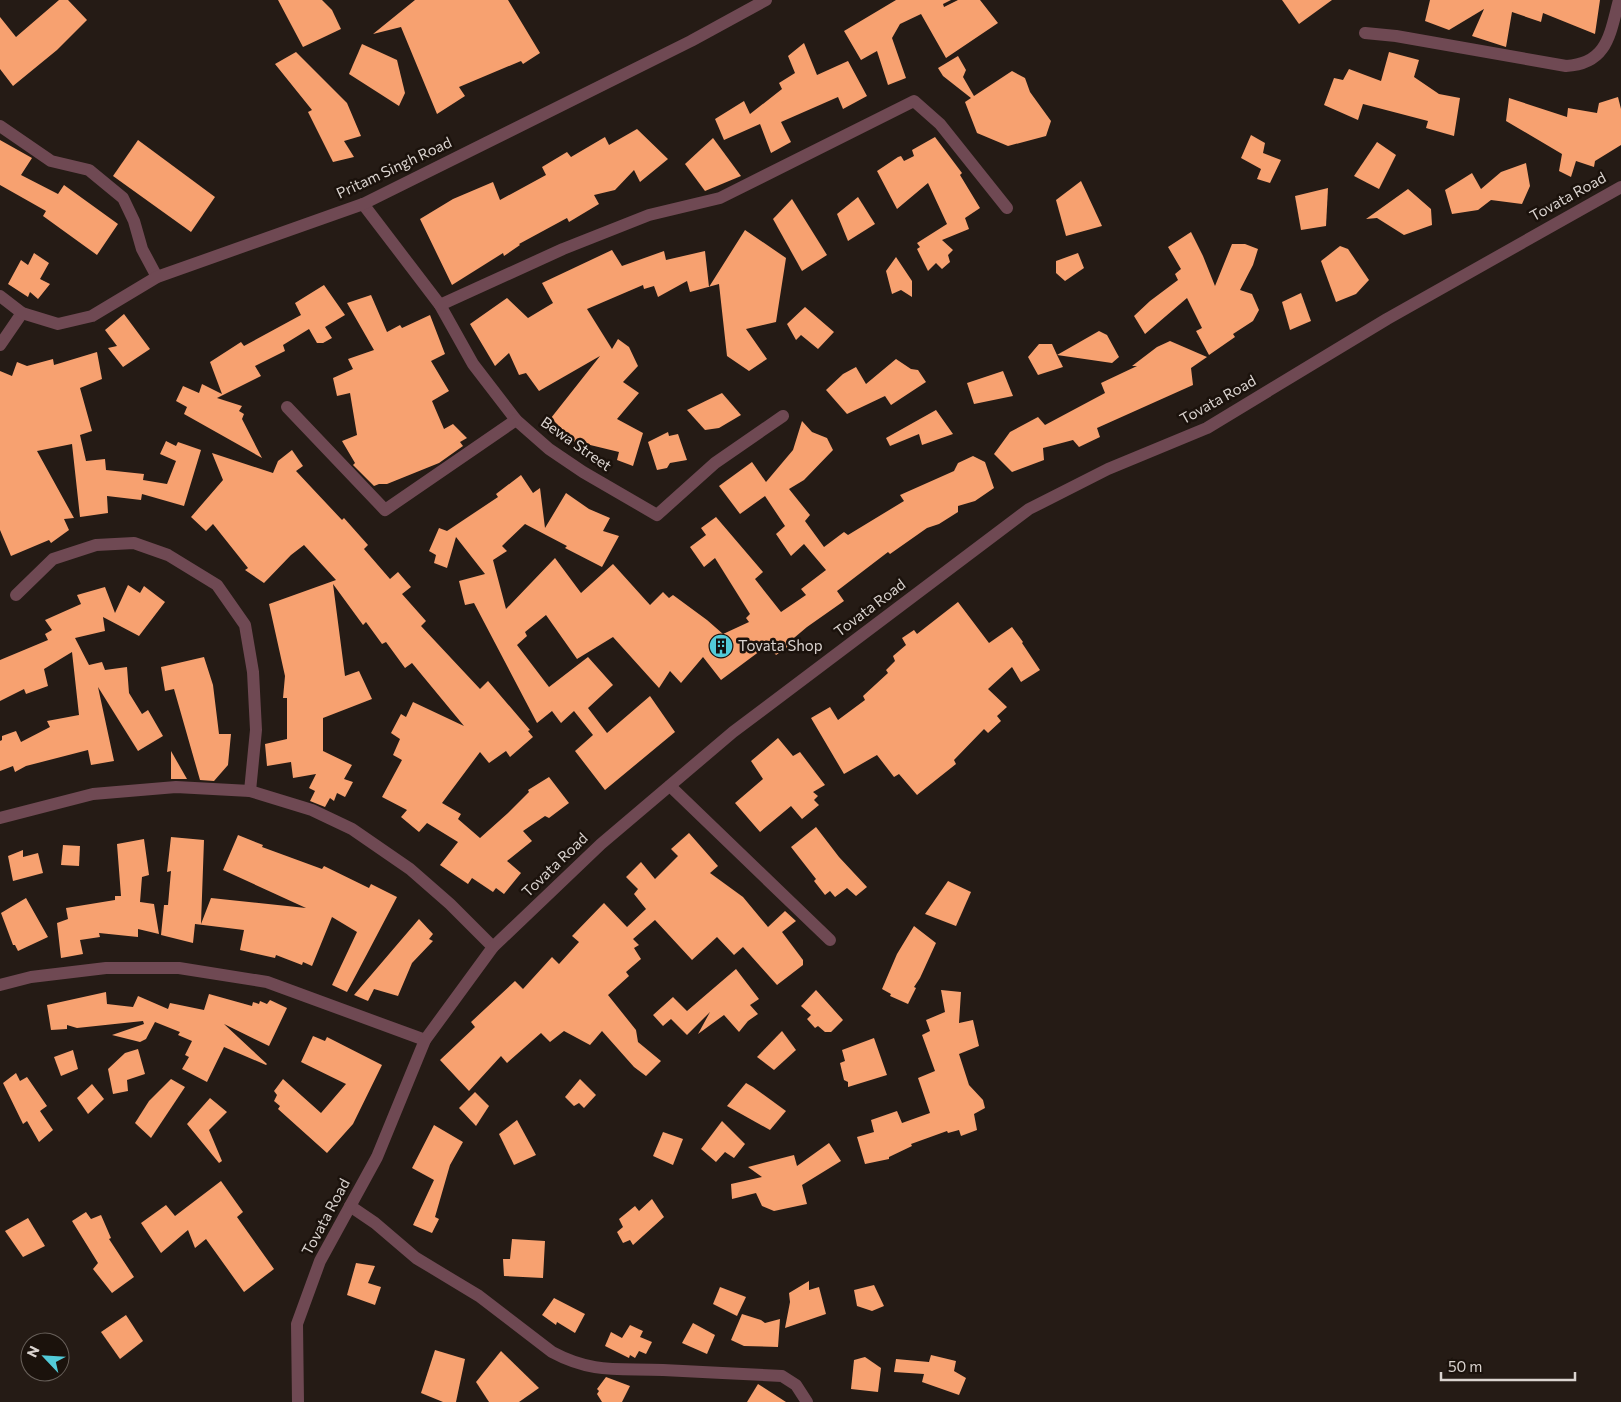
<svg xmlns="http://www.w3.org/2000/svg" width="1621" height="1402" viewBox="0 0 1621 1402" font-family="Commissioner,sans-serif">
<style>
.building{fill:#f7a170}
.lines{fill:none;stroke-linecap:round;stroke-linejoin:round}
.minor{stroke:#6f4953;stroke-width:12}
.tertiary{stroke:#6f4953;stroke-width:12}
.labels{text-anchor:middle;stroke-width:5;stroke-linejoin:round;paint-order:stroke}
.street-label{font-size:15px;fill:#dbd4d0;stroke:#1b120c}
.poi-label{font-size:15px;fill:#dbd4d0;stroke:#1b120c;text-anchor:start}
</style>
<rect width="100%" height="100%" fill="#251b15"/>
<!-- building -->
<g class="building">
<polygon points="59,0 68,0 87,20 57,50 13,86 0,69 0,17 16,37"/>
<polygon points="278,0 322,0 332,10 341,29 303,47"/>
<polygon points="415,0 508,0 540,53 523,64 521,61 459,87 465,96 437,114 401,27 373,34"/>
<polygon points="896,0 951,0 943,4 944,7 958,0 980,0 998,23 946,58 921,14 900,24 892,38 906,78 888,85 877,51 861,60 844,31"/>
<polygon points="1282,0 1332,0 1299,24"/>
<polygon points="1430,0 1600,0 1595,34 1543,13 1541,22 1512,12 1506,47 1472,36 1484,9 1449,30 1425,21"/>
<polygon points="804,43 817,75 848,61 867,96 843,109 838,97 781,122 791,142 771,153 760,124 724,140 715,119 744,101 750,114 782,89 779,83 795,73 788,56"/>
<polygon points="362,44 397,60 405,93 399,106 349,74"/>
<polygon points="296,52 347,103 361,136 344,141 354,157 333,162 308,112 312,110 275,64"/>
<polygon points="1389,52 1419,60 1414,77 1439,94 1460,98 1454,136 1426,128 1428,121 1363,104 1358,120 1324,105 1334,78 1343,80 1349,69 1381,81"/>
<polygon points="958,56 966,70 963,77 974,96 1012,71 1025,78 1030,92 1051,121 1046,136 1008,146 977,133 965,102 971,98 943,76 938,68"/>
<polygon points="1618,97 1621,109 1621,145 1595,161 1594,167 1576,161 1571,177 1559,171 1562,154 1506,121 1509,98 1567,117 1568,108 1597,113 1599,103"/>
<polygon points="637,129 668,159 640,182 634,170 615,190 594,195 599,204 569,222 567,218 519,244 520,245 504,256 503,253 452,285 420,219 453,199 493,182 500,200 546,175 542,167 567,152 571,157 605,137 609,145"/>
<polygon points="1251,135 1265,143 1263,153 1281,160 1270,183 1257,179 1261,169 1241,158"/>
<polygon points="935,137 962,173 960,175 980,208 965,218 969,229 942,240 953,250 948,255 950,262 942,269 936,263 928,271 917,249 920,247 917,243 947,224 928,183 897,209 877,171 898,157 901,156 904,161 914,156 912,150"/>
<polygon points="713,138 741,176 705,191 685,164"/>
<polygon points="0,140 32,158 21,175 58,194 64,185 118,224 97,255 43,216 46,211 0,185"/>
<polygon points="138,140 215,197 191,232 113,176"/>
<polygon points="1377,142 1396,155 1379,189 1354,176"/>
<polygon points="1526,163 1530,186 1522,204 1491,200 1478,210 1452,214 1445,190 1472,173 1481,189 1501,172"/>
<polygon points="1081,181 1102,226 1066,236 1056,200"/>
<polygon points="1328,188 1326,226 1301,230 1295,196"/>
<polygon points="1408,189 1431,209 1432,225 1404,235 1377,218 1366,219"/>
<polygon points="858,197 875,224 848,241 837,214"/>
<polygon points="792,199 827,255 802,271 773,219"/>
<polygon points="745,230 786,258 776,322 746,329 767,359 749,371 727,356 719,284 690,292 687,281 658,297 654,286 644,289 643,285 587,309 612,349 618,339 629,347 638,366 623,382 639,393 617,419 643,433 633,466 617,460 619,452 582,443 579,446 551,418 600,356 539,391 526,373 519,375 509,353 495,366 470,324 507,298 528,318 553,303 542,283 612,250 622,266 664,251 666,260 705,251 709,287"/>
<polygon points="1191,232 1203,256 1215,286 1232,244 1245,244 1258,249 1253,265 1240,290 1252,294 1259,310 1253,321 1233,334 1235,337 1209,355 1196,331 1202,328 1187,298 1145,334 1134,316 1150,301 1178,280 1175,274 1181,269 1168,247"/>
<polygon points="1340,246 1348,249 1369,280 1356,294 1336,302 1321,261"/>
<polygon points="34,253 49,263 40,279 50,284 38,299 30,292 28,297 8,284 21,260 28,265"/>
<polygon points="1078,253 1084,268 1065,281 1056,273 1056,261"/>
<polygon points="896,257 912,281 912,297 901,290 892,294 886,271"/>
<polygon points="324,285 345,315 325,327 332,338 323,343 317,343 309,329 283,345 285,351 255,366 261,376 217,398 242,406 239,411 244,414 242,419 262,458 184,414 187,407 176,401 183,386 199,393 202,384 222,394 210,362 241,342 244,346 301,315 295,303"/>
<polygon points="1301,293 1311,321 1290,330 1282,302"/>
<polygon points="371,295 387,332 400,325 402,328 430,315 445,354 431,361 449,391 432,401 444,429 453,424 467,438 460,442 463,446 439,463 387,484 379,484 374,486 353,465 355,463 342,441 357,435 350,393 337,396 333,378 353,369 348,359 374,350 347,303"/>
<polygon points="805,307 834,332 818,349 801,335 796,340 787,324"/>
<polygon points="124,314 150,349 123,367 108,348 117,346 105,330"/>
<polygon points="1099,331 1107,335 1119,357 1112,363 1057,355 1063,367 1038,375 1028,357 1039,344 1052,344 1057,355"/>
<polygon points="1170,341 1207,357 1191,368 1193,385 1097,428 1100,437 1079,447 1073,440 1043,448 1044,460 1012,472 994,454 1010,432 1038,417 1045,425 1105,393 1101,383 1137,366 1132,366 1157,347"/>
<polygon points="97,352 102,379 80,388 92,431 80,435 86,461 105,459 106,470 144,474 143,480 167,484 176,461 160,454 166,441 176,446 178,442 201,450 184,506 142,494 141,500 107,496 108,513 80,517 72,444 37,451 74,518 64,519 69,530 51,543 49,540 11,556 0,530 0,371 12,376 17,362 27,366 53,359 54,365"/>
<polygon points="896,359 911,369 918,370 926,382 891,405 885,396 847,414 826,390 843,374 856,367 866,384"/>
<polygon points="1003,371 1013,396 974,404 967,383"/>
<polygon points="722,393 741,415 719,428 705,430 687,410"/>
<polygon points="936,410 953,434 922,445 919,434 890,446 886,438"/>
<polygon points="802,421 812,432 827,438 833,450 804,480 789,489 810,515 805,521 824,547 844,532 848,535 904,501 900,495 954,471 958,463 973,456 985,462 994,488 975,501 958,506 958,512 939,524 927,528 890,554 888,552 837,591 844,601 807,627 788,643 790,646 776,655 768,645 721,680 703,657 681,683 670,671 659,688 613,637 577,659 546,615 525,632 527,636 517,645 549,687 588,657 613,685 588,708 607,733 650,696 675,732 605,790 575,751 593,735 574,711 561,723 552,711 537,723 474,603 465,605 459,581 485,574 456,537 447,568 434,563 436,555 429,551 439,528 447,531 498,497 496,494 521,475 533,493 540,488 545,528 566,493 589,509 610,518 603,531 619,536 602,567 565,548 567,546 525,524 502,546 507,551 493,560 506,609 555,558 581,593 613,564 650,605 663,592 669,598 673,595 707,620 723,634 749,622 746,618 750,614 715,558 704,567 690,547 706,535 701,528 716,517 763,572 755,579 781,612 806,595 801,589 826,570 804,544 791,556 776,534 785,526 765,496 740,514 719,486 752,462 766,482 793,450"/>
<polygon points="668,432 669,436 678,434 687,460 670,463 667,468 657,470 648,442"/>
<polygon points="292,450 303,466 296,471 342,520 344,518 368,545 364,549 390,579 398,572 411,587 402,594 426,621 421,626 480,689 488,681 530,730 528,731 533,737 510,757 506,751 489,763 480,752 442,803 461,814 458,819 480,838 508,813 529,792 528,790 549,777 569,803 549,818 545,816 523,831 532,841 507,861 521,873 504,894 496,888 493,892 472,878 468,884 440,865 458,842 427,823 419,832 401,817 407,810 382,797 402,760 393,755 400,739 391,733 401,714 406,717 413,702 464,726 412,663 405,668 386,642 382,644 366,622 363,625 333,584 345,676 359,671 372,699 323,718 323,751 352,765 344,779 353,782 345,797 337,793 334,801 330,798 325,807 310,801 315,791 309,788 316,774 293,778 291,762 267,766 265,744 287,739 287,698 283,698 285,676 269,604 336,580 304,545 291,555 264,583 245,570 248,568 213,524 206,531 191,517 223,480 212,453 273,473 278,461"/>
<polygon points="128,585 140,593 144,586 165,602 139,636 103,617 105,631 75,638 89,665 102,662 105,670 127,667 129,693 142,714 148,710 163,736 138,751 98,687 114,761 91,765 88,750 26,766 15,772 13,766 0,771 0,741 2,740 2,736 16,731 21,742 50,727 47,721 79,715 72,652 44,669 48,686 26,694 24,689 0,701 0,660 48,640 45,634 52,630 45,620 81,604 77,595 105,587 115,613"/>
<polygon points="958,602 989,643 1012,627 1023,642 1022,643 1040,670 1021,682 1012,667 988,689 1007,707 997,716 1001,721 988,733 984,729 954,760 956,764 917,795 899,774 894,777 877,755 844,774 811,718 830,707 838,720 865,700 863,696 888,673 886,670 895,661 893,656 906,645 902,638 914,630 917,634"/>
<polygon points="204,657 213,685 219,734 231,734 228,765 214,781 200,780 174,689 165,691 161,667"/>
<polygon points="778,738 793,756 800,752 825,785 813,792 818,796 814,800 819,805 802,819 791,806 760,832 735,803 763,779 751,761"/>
<polygon points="171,751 187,779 171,779"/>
<polygon points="816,827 839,857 867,887 856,896 847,888 835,897 830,891 825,895 814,881 816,879 791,847"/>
<polygon points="689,833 718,866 710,873 743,897 768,927 785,911 796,921 782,932 803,960 803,965 777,985 743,947 734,955 717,937 692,960 655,920 633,939 639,945 634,948 641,959 626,972 629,976 608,995 636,1030 638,1042 661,1061 646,1076 634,1067 602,1031 590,1045 564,1031 550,1042 541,1033 507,1063 501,1056 469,1091 440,1060 475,1027 471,1022 515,981 523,989 552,957 559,964 579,942 572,936 604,903 627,927 646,909 634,894 638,889 626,877 641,862 655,879 678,856 671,849"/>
<polygon points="238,835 263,845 262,847 322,869 324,866 369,888 371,884 397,897 347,992 332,985 357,932 332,917 312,966 303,962 302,965 276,955 275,958 240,950 244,930 195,924 193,943 161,935 164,905 168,905 171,871 167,872 171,837 204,840 201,924 211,898 306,908 223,870"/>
<polygon points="144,839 149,875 142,877 140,902 154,904 159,934 138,929 138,937 99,933 100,937 80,940 83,954 61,958 57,923 68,919 66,908 115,900 115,896 121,896 117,844"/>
<polygon points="63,845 80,846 79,866 61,865"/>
<polygon points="23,850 23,857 38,853 43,873 13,881 8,856"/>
<polygon points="948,881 971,892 956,926 925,914"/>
<polygon points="26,898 48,937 18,951 15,945 13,945 1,913"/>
<polygon points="419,919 433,934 429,939 433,941 412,963 398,996 374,989 368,1001 354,995"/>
<polygon points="914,926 936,943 920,978 914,987 916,988 908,1004 890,996 891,994 882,989 897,954"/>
<polygon points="736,969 759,999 750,1005 758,1014 748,1021 739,1032 724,1015 698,1034 710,1012 687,1035 671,1019 663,1026 653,1015 673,997 687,1011"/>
<polygon points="816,990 843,1020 831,1032 825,1032 818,1026 815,1028 807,1019 811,1015 801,1006"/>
<polygon points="941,990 961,992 959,1023 973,1020 979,1046 959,1054 969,1085 983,1100 985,1108 974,1114 977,1130 961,1136 959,1130 948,1133 947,1131 911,1144 912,1146 889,1157 889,1159 865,1164 857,1137 874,1132 871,1120 897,1111 902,1123 930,1113 918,1078 935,1071 922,1035 930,1031 926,1020 945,1012"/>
<polygon points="106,992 107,1004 133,1007 138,996 168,1009 170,1003 204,1010 209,994 252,1006 253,1002 259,1004 260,1001 267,1004 270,1000 287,1008 269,1046 224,1024 267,1064 266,1065 224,1047 207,1082 182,1069 189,1057 185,1055 192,1041 178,1035 180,1032 155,1022 146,1039 140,1042 112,1035 144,1024 143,1021 77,1028 67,1025 67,1029 51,1030 47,1005"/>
<polygon points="782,1031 796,1050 774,1070 757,1057"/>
<polygon points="313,1036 325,1041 327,1037 382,1065 353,1124 327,1153 278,1109 280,1106 274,1101 277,1095 274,1091 283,1079 321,1113 346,1084 301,1062"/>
<polygon points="874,1038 887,1075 848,1087 848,1082 844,1080 840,1063 845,1061 842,1050"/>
<polygon points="138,1049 145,1074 127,1080 128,1091 113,1094 108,1069 125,1053"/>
<polygon points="73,1050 78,1069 61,1076 54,1057"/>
<polygon points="16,1073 20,1081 27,1077 47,1106 40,1111 53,1130 39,1142 27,1121 23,1124 3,1083"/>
<polygon points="171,1079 185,1087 151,1138 135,1123 149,1101"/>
<polygon points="580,1079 596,1095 584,1108 579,1103 574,1106 565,1097"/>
<polygon points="746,1083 753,1087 786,1111 770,1130 727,1106"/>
<polygon points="92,1084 104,1099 88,1114 77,1098"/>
<polygon points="475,1092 489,1106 476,1126 459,1108"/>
<polygon points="210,1098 227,1112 209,1130 222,1161 219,1163 187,1124"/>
<polygon points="517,1120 536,1155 514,1165 499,1134"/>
<polygon points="722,1121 745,1144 734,1158 725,1152 716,1162 701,1149"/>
<polygon points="434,1125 463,1142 450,1165 435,1217 439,1219 432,1233 413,1225 434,1180 412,1168"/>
<polygon points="663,1132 683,1139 673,1165 653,1156"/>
<polygon points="829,1143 841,1161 802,1185 807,1204 774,1211 762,1206 756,1193 732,1199 731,1184 762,1177 748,1167 794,1155 797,1166"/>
<polygon points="221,1181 243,1212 237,1217 274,1269 244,1292 206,1239 195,1248 188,1230 161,1253 141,1223 166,1205 175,1216"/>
<polygon points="652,1199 664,1217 633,1245 630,1240 623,1243 617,1232 623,1227 619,1219 635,1206 639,1211"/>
<polygon points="86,1212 91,1219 101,1215 111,1238 109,1239 134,1277 112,1293 93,1269 98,1263 72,1221"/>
<polygon points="28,1218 45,1246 23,1257 5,1231"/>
<polygon points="512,1239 545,1241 543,1278 504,1276 503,1259 510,1259"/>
<polygon points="356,1263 375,1266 368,1283 381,1287 375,1305 347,1295"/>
<polygon points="809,1281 809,1290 819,1287 826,1314 785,1328 790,1302 789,1293"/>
<polygon points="874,1285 884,1306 872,1311 857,1306 854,1290"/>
<polygon points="720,1287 746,1297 737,1316 713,1304"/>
<polygon points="554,1298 585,1314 575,1333 557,1322 556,1325 542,1315"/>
<polygon points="742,1314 761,1320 765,1323 780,1319 778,1347 744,1346 731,1340"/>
<polygon points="126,1315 143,1341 120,1359 101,1332"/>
<polygon points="693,1323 715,1335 707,1354 682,1343"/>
<polygon points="630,1325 643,1331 640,1337 652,1342 646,1354 639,1351 635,1358 630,1355 629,1358 605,1346 611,1332 622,1338"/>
<polygon points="435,1350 465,1359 456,1402 443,1402 421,1393"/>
<polygon points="501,1351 539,1388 519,1402 489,1402 476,1382"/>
<polygon points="931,1355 956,1361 954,1371 966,1378 959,1395 922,1382 924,1374 894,1372 896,1359 929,1362"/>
<polygon points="865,1357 881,1368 878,1392 851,1389 854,1360"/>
<polygon points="606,1377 630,1386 622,1402 602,1402 597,1394 599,1391 597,1389"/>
<polygon points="758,1384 786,1402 747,1402"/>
</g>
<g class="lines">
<!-- minor -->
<g class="minor">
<path d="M1365 33 1396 36 1566 66C1608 64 1610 33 1619 0"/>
<polyline points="0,126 51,161 89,170 123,198 134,221 142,249 157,277"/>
<polyline points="363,204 440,305 473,364 516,420 549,449 583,472 657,515 715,463 783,416"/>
<polyline points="440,305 563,249 649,215 720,198 914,101 940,124 1007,208"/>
<polyline points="0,345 22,313"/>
<polyline points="287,407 385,510 516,420"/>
<polyline points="16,595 53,559 96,545 134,543 168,555 217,585 245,625 253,672 256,730 250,791"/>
<polyline points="670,786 830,940"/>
<polyline points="0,818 93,794 176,787 250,791 312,810 352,829 410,869 450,904 493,947"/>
<polyline points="0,985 31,977 106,968 179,968 267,982 425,1040"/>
<path d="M350 1206 375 1223 416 1258 479 1296 552 1352C593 1374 619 1368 663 1370 703 1372 742 1374 782 1376L796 1385 807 1402"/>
</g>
<!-- tertiary -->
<g class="tertiary">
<polyline points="0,296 22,313 58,324 92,316 157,277 363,204 691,41 766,0"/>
<polyline points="298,1402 297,1324 320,1261 377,1157 425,1040 493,947 601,844 733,732 1029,509 1108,469 1207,428 1387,319 1621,187"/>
</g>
</g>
<!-- icons -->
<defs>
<g id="building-disc" transform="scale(1.25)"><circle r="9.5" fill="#52cbd9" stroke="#1b120c"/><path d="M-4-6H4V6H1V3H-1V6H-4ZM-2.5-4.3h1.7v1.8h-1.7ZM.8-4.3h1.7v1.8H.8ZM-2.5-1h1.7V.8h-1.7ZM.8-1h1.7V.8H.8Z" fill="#111"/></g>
</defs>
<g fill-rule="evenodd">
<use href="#building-disc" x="721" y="646"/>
</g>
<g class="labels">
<!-- street labels -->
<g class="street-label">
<text transform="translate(394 168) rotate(-25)" y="5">Pritam Singh Road</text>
<text transform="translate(1568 197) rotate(-29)" y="5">Tovata Road</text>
<text transform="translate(1218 400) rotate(-29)" y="5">Tovata Road</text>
<text transform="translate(576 444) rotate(35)" y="5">Bewa Street</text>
<text transform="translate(870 608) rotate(-37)" y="5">Tovata Road</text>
<text transform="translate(555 865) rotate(-44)" y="5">Tovata Road</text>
<text transform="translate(326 1217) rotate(-62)" y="5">Tovata Road</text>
</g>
<!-- poi labels -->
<g class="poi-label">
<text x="738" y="651">Tovata Shop</text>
</g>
</g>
<!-- north arrow -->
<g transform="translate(45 1357) rotate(295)"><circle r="24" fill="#1b120c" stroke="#68605a"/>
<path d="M0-4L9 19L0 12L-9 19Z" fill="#52cbd9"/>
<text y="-8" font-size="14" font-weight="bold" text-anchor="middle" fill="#dbd4d0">N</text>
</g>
<!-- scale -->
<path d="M1441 1372v8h134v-8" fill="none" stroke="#dbd4d0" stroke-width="2.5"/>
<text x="1448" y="1372" font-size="15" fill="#dbd4d0" stroke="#1b120c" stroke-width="4" paint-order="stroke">50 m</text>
</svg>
